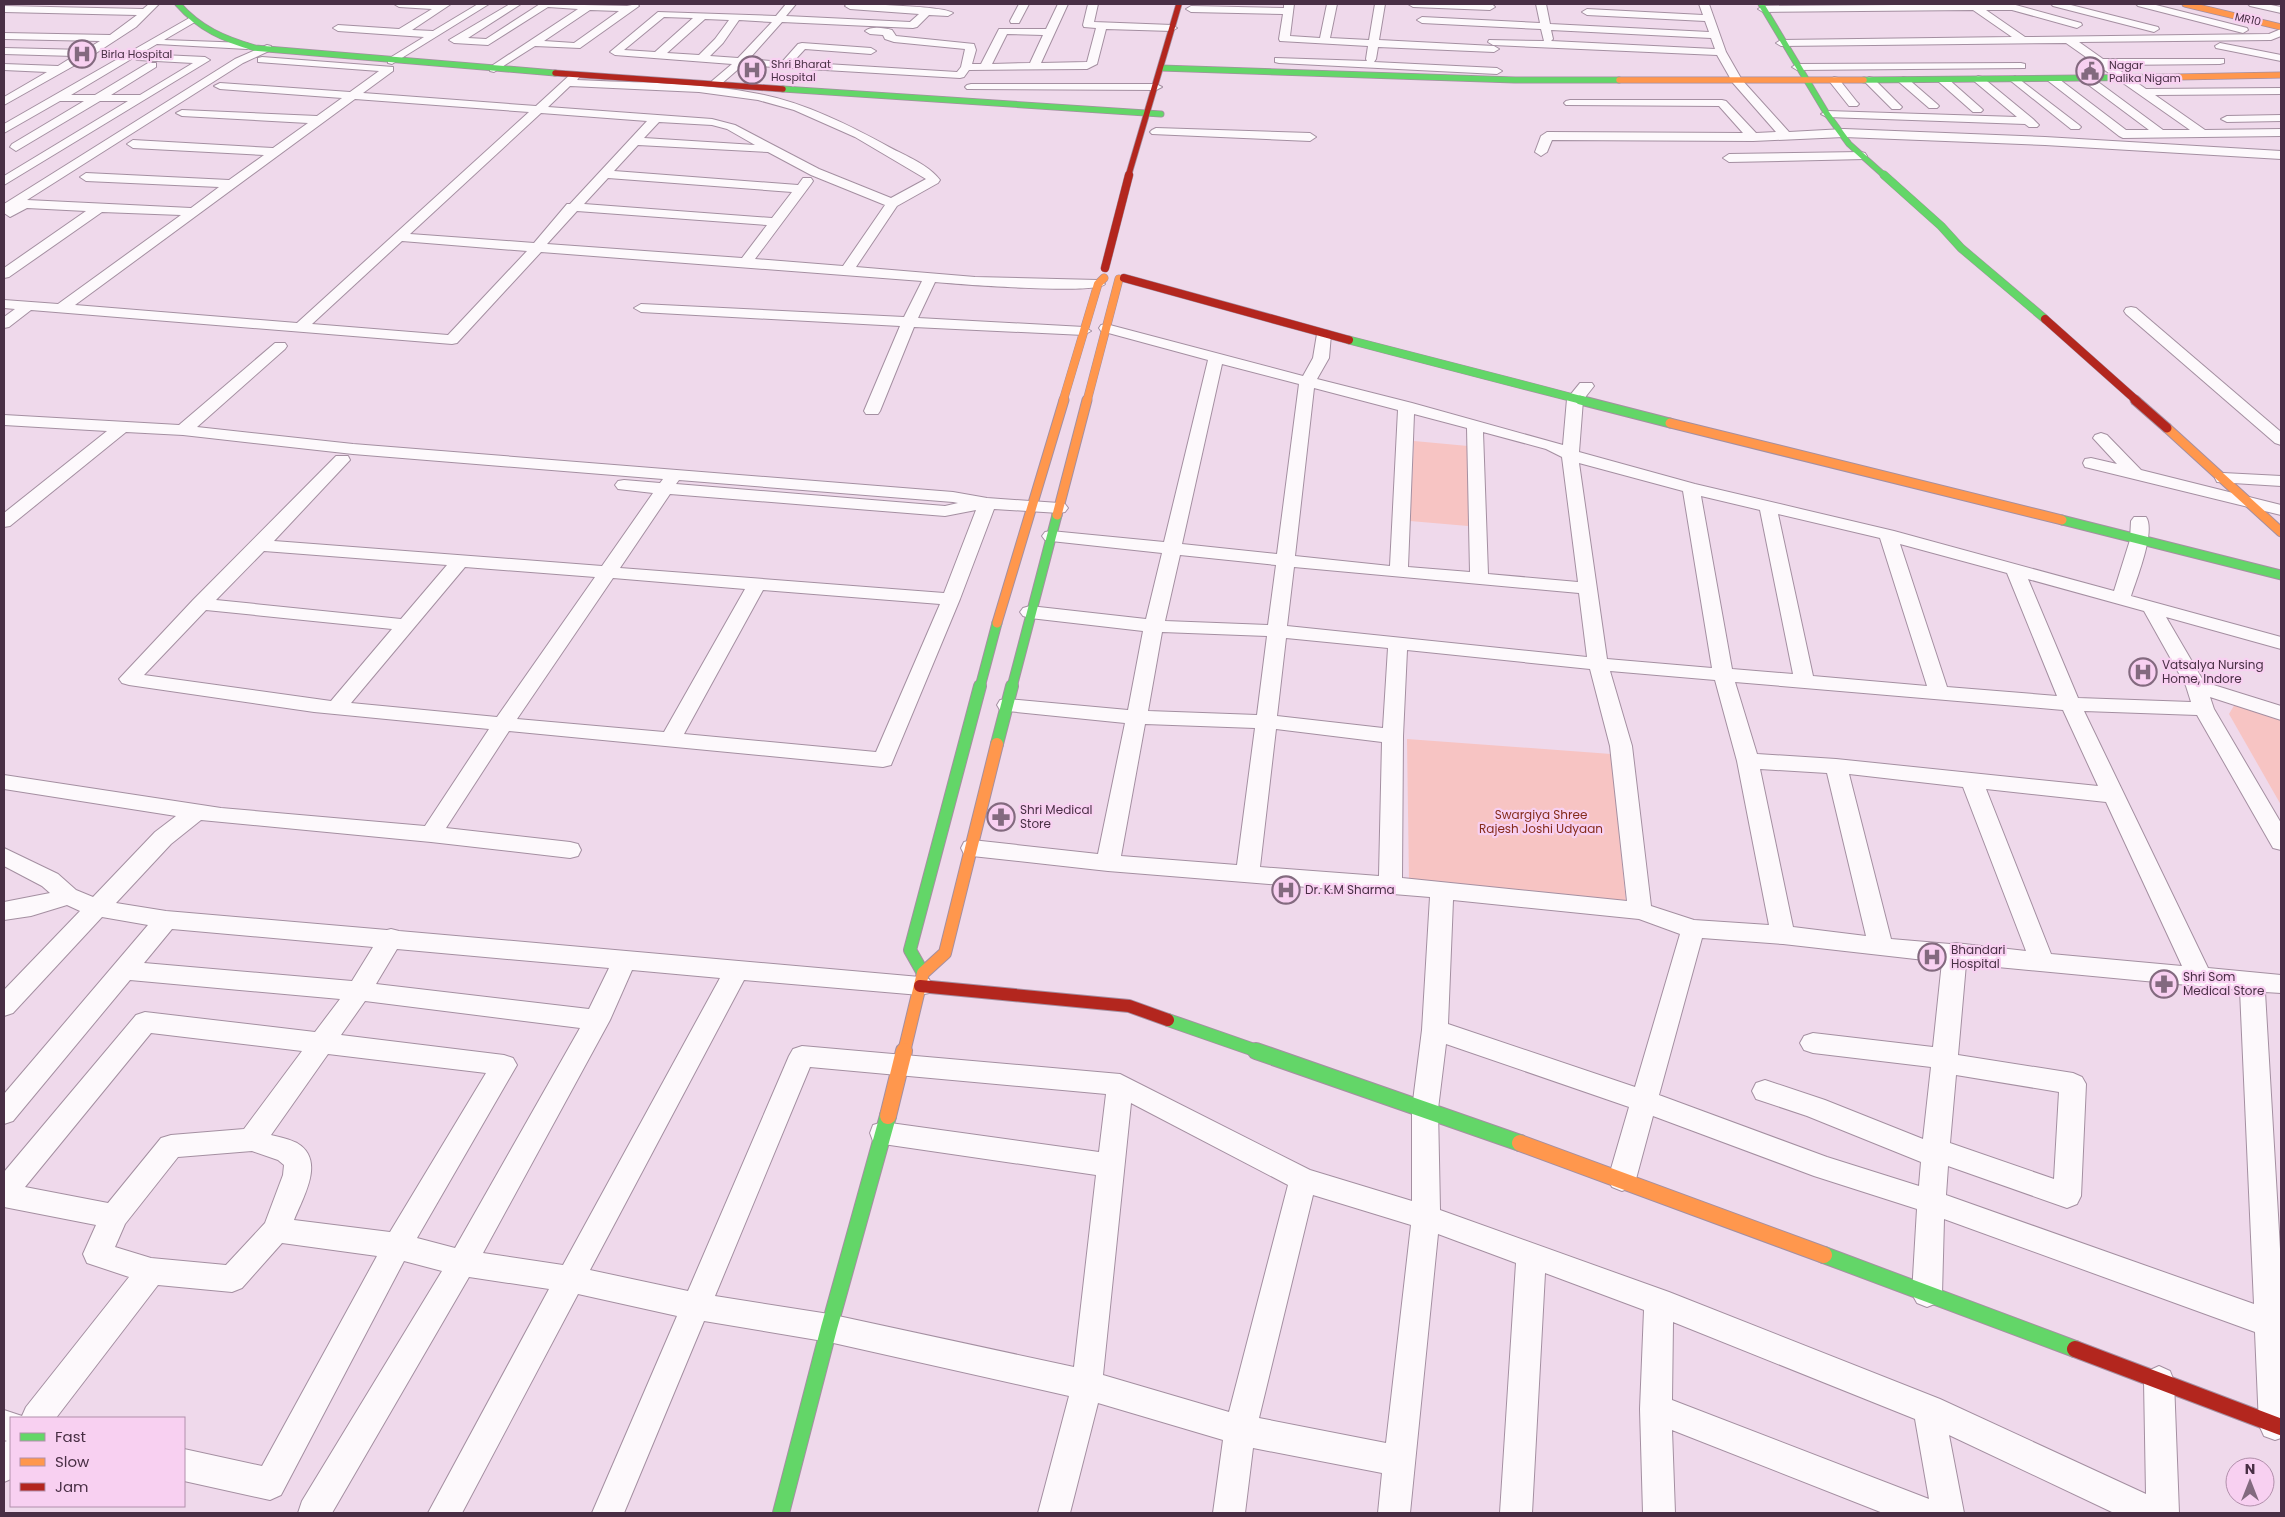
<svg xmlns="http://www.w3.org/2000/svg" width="2285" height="1517" viewBox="0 0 2285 1517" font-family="Poppins,sans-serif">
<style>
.green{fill:#f7c4c3}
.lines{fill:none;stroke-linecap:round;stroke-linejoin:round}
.street-casing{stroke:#a48fa1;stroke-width:2}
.fast-far4-casing{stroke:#a48fa1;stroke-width:7}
.fast-far3-casing{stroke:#a48fa1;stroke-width:9}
.fast-far2-casing{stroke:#a48fa1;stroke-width:11}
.fast-far1-casing{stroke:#a48fa1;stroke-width:14}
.fast-casing{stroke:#a48fa1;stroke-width:18}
.slow-far4-casing{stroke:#a48fa1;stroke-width:7}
.slow-far3-casing{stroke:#a48fa1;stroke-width:9}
.slow-far2-casing{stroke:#a48fa1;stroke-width:11}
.slow-far1-casing{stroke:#a48fa1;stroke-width:14}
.slow-casing{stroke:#a48fa1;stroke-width:18}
.jam-far4-casing{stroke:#a48fa1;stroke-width:7}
.jam-far3-casing{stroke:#a48fa1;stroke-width:9}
.jam-far2-casing{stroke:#a48fa1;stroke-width:11}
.jam-far1-casing{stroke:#a48fa1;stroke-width:14}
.jam-casing{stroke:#a48fa1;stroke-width:18}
.street{fill:#fdf9fc;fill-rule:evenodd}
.fast-far4{stroke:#63d668;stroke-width:5.5}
.fast-far3{stroke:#63d668;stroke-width:8}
.fast-far2{stroke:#63d668;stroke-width:9}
.fast-far1{stroke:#63d668;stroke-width:12}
.fast{stroke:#63d668;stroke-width:16}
.slow-far4{stroke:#ff974d;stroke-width:5.5}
.slow-far3{stroke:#ff974d;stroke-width:8}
.slow-far2{stroke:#ff974d;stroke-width:9}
.slow-far1{stroke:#ff974d;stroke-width:12}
.slow{stroke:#ff974d;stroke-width:16}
.jam-far4{stroke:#b3261e;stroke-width:5.5}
.jam-far3{stroke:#b3261e;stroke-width:8}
.jam-far2{stroke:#b3261e;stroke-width:9}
.jam-far1{stroke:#b3261e;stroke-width:12}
.jam{stroke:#b3261e;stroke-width:16}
.labels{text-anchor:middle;stroke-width:4.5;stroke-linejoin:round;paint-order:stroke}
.far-street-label{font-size:11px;fill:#492f45;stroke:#f8d0f1}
.far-poi-label{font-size:11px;fill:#492f45;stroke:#f8d0f1;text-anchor:start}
.poi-label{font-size:12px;fill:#492f45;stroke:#f8d0f1;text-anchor:start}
.park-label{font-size:12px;fill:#852c1c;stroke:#f8d0f1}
</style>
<rect width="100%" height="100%" fill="#efd9eb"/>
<!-- green -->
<g class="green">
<polygon points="1414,441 1468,446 1468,526 1410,521"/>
<polygon points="2235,704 2281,718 2281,805 2229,714"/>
<polygon points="1407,739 1611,754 1626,902 1409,882"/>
</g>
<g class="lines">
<!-- street casing -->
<g class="street-casing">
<g id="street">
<polygon points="149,4 159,4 136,27 93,55 4,105 4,97 47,72 4,70 4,64 58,66 74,56 4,54 4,48 85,50 100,41 4,39 4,33 110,35 137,15 4,12 4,6 143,9"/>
<polygon points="394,4 451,4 412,30 433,31 478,4 489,4 392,64 388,63 388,59 424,37 338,31 333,28 338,25 399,29 432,9 399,7"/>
<path d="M510 4H521L468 38 486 39 540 4 627 6 637 4 639 6 580 48 535 46 494 72 490 71V67L578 9 548 7 488 45 454 43 449 40ZM590 10 619 11 574 43 544 41Z"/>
<path d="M786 4H796L786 16 910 22 919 14 850 9 845 6 847 4C863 4 945 6 953 13L948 16 929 15 917 27 913 28 782 22 749 59 782 62 798 44 802 43 871 48 876 51 871 54 805 49 793 62 957 72 961 67 965 49 894 42 885 39 883 35 870 34 865 31C871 26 884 28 892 30L896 36 974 44 976 50 972 64H981L999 29H1046L1058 4H1068L1041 63 1087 62 1096 28 1084 27 1083 25 1088 4H1098L1094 22 1172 25 1177 28 1172 31 1106 29 1097 64 1087 69 969 70 964 77 960 78 743 65 720 85 716 86 711 83 712 81 732 64 615 55 610 52 658 12 776 16ZM664 17 693 18 655 52 624 50ZM705 19 729 20 715 39 699 55 667 53ZM739 20 772 22 738 58 710 56 723 43ZM1007 34 1043 35 1030 63 992 64Z"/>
<polygon points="1019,4 1029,4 1019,23 1011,23 1010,21"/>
<polygon points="1284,4 1294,4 1290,36 1320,38 1327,4 1337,4 1330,38 1369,40 1375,4 1385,4 1379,40 1494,46 1499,49 1494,52 1378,47 1376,59 1374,62 1497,68 1502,71 1497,74 1279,63 1275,62 1275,58 1367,61 1366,59 1368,46 1280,41 1279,39 1283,14 1191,12 1186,9 1191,6 1284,8"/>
<polygon points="1408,4 1482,4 1493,5 1495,7 1490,10 1413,7"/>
<path d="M1536 4H1546L1550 24 1709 32 1705 21 1587 15 1582 12 1587 9 1703 15 1699 4H1709L1726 52 1742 80 1789 132 1844 129 2045 137 2281 151V159L2045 145 1844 137 1753 141 1552 140 1547 152 1541 156 1535 152 1541 136 1547 132 1743 133 1719 106 1566 105 1564 103 1566 101 1570 100H1722L1726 101 1756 133 1776 132 1733 83 1717 55 1493 45 1488 42 1489 40 1544 41 1541 29 1422 23 1417 20 1422 17 1540 23ZM1551 30 1711 38 1715 49 1551 41 1553 39Z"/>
<polygon points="2012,4 2081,23 2082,25 2077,28 2012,10 1986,10 2025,37 2269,34 2281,29 2281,36 2271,40 2079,42 2103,59 2224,59 2224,63 2220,64 2112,65 2146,89 2281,88 2281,94 2155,95 2205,130 2281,129 2281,136 2123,138 2119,136 2047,80 2047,76 2055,76 2126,130 2149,130 2082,80 2082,76 2090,76 2163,130 2190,130 2066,43 1781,46 1776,43 1781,40 2012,37 1973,10 1763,12 1758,9 1763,6"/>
<polygon points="2051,4 2067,4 2158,27 2159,29 2154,32 2053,6"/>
<polygon points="2136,4 2152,4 2247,28 2248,30 2243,33 2138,6"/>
<polygon points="2248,4 2266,4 2281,7 2281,13 2250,6"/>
<path d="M191 17 195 18V22L164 40 247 43 252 46 247 49 157 44 140 54 205 57 210 60 4 185V176L128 101H100L16 151 10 147 12 144 84 101H60L4 133V124ZM133 58 138 60 193 63 140 95H111L156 67V63H148L95 95H71Z"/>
<polygon points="2220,43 2281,55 2281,61 2216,48 2215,46"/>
<path d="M267 45 271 46V50L243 63 27 200 191 208 219 187 86 181 80 177 86 173 229 180 264 155 133 148 127 144 133 140 273 148 308 123 182 116 176 113 182 110 317 116 342 98 220 89 214 86 220 83 350 92 379 71 258 62V58L262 57 393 67V71L363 93 536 106 572 73 576 72 581 75 577 80C637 83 700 82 759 94 805 103 849 125 889 147 906 156 929 165 940 180L938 183 897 206 856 267 975 277 1098 280 1105 284C1097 295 957 284 935 282L918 318 1084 327 1091 331 1084 335 914 327 880 411 878 414H866L864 411 900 326 641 312 634 308 641 304 904 317 922 281 541 252 457 343 452 344 31 310 9 327 4 328V317L15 309 4 308V300L58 304 181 215 102 212 9 277 4 278V268L86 211 27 208 10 217 4 213V204L235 59ZM570 86 699 92 758 100 794 110 855 137 926 179 891 198 819 169 735 125 712 119 548 107ZM355 99 529 112 297 323 75 305ZM541 113 647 121 570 204H567L534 243 410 234ZM659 122 712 125 727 129 755 145 644 138ZM638 145 768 152 811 175 885 205 843 266 755 259 811 184 813 181 811 178H803L798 185 614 171ZM608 178 792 192 772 218 584 204ZM577 211 767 225 742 258 547 244ZM402 241 527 251 448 335 312 324Z"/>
<polygon points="2021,63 2025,64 2025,68 1797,70 1792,67 1797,64"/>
<polygon points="1978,76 1982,77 2033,119 2039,125 2037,127 2029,127 2025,124 1827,117 1821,114 1827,111 2017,117 1974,81 1973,79"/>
<polygon points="2015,76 2079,125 2081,127 2079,129 2071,129 2011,81 2010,79"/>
<polygon points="1834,77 1838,78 1857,102 1859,104 1857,106 1849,106 1830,82 1829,80"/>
<polygon points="1869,77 1873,78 1902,107 1900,109 1892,109 1865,82 1864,80"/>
<polygon points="1903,77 1907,78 1937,104 1939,106 1937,108 1929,108 1899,82 1898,80"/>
<polygon points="1943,77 1947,78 1981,108 1983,110 1981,112 1973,112 1939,82 1938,80"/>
<polygon points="971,84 1156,84 1162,87 1156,90 967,89 965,87 967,85"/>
<polygon points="2281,115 2281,121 2227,122 2221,119 2227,116"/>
<polygon points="1156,128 1310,133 1316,137 1310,141 1152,134 1150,132 1152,130"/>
<polygon points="1861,152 1865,153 1867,156 1865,159 1729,162 1723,158 1729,154"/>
<polygon points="2131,307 2136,308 2281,432 2281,445 2275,443 2126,314 2124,311 2126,308"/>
<path d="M1106 324 1303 376 1313 358 1317 334 1324 330 1329 331 1331 334 1329 358 1317 379 1412 403 1563 445 1567 399 1580 383H1592L1594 386 1583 400 1579 452 1695 484 1894 531 2114 591 2130 540 2131 521 2134 517H2146C2156 531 2136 580 2131 596L2281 637V649L2166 617 2204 682 2281 706V720L2210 697 2214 709 2281 823V850L2273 848 2197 715 2084 711 2208 968 2281 975V993L2265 992 2281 1266V1438L2275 1440 2264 1436 2259 1425 2255 1332 1944 1219 1942 1294 1937 1303 1927 1307 1917 1303 1912 1294 1917 1209 1814 1176 1653 1116 1636 1179 1632 1187 1622 1191 1612 1187 1608 1179 1629 1107 1446 1044 1438 1109 1440 1210 1669 1292 1940 1399 2146 1494 2144 1381 2148 1371 2159 1366 2170 1371 2174 1381 2179 1513H2114L1949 1435 1964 1513H1883L1672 1430 1675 1513H1643L1640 1409 1644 1310 1545 1273 1532 1513H1500L1516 1263 1438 1234 1410 1513H1378L1382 1473 1253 1448 1245 1513H1213L1223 1440 1098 1403 1070 1513H1038L1069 1396 829 1342 704 1321 624 1513H592L677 1316 578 1294 462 1513H428L549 1289 469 1277 332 1513H298L302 1501 442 1271 404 1261 281 1495 270 1500 184 1481V1449L262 1466 377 1256 282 1243 242 1288 232 1292 158 1285 56 1418H11V1479L4 1482V1442L7 1441 4 1440V1410L22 1416 26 1407 129 1277 87 1263 83 1254 96 1225 4 1207V1172L136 1015 145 1012 315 1032 340 999 130 980 13 1121 4 1124V1094L148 925 102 917 13 1013 4 1016V990L80 911 67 905 31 916 4 920V902L50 893 42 886 4 866V848L58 874 76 890 93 897 155 832 176 816 4 789V775L221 808 425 826 489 729 314 712 129 685 122 683 119 679 193 600 336 456H348L350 460 274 541 602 566 653 493 618 489 615 485 618 481 624 480 660 483 663 479 353 454 183 435 126 432 10 526 4 527V513L107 431 4 425V415L179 425 275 343H285L287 346 285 349 197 427 353 444 953 492 987 498 1059 503 1065 504 1068 508 1065 512 1059 513 994 509 960 599 891 765 883 767 509 731 446 828 570 842 578 844 581 850 578 856 570 858 431 842 201 820 171 844 116 903 166 911 387 930 391 929 399 931 920 977 929 979 932 986 929 993 920 995 744 980 590 1270 688 1291 789 1056 793 1049 802 1046 1120 1074 1310 1170 1412 1201V1109L1422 1030 1430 897 1108 871 972 856 964 854 961 848 964 842 972 840 1098 854 1125 723 1007 711 1000 710 997 705 1000 700 1007 699 1128 710 1143 631 1030 618 1023 616 1020 612 1023 608 1030 606 1146 619 1162 553 1051 541 1045 540 1042 536 1045 532 1051 531 1164 542 1208 360 1101 331 1099 328 1101 325ZM1222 364 1299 384 1277 554 1182 544ZM1314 388 1398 410 1390 566 1295 556ZM1414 414 1467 428 1470 572 1408 567ZM1483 432 1546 449 1562 457 1578 582 1488 574ZM1579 463 1683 491 1712 668 1607 659ZM679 480 953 502 958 503 945 506 676 484ZM670 494 945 516 976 510 944 593 620 568ZM1701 496 1760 510 1793 674 1732 669ZM1778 514 1880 538 1927 686 1813 676ZM1900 544 2007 573 2057 696 1947 687ZM264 551 447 565 401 619 216 600ZM1180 555 1276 565 1268 625 1165 621ZM465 567 595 577 497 717 351 703ZM1294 567 1579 593 1587 657 1287 626ZM613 578 745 589 664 732 517 719ZM2028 579 2144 611 2186 686 2191 702 2078 698ZM763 590 940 604 876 752 684 734ZM206 610 392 629 331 701 144 675ZM1162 632 1267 636 1257 715 1148 711ZM1286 638 1388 648 1383 728 1277 716ZM1407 650 1590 669 1610 746 1627 901 1402 878 1403 736ZM1610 671 1715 680 1737 761 1769 925 1694 920 1651 906 1632 746ZM1735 682 2063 710 2098 786 1836 759 1757 754ZM1145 724 1255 728 1237 865 1121 856ZM1276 729 1382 742 1379 876 1260 867ZM1760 769 1827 773 1866 936 1793 927ZM1849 774 1963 787 2026 951 1955 943 1950 944 1891 939ZM1986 789 2106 802 2182 966 2051 954ZM1453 900 1639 919 1680 934 1635 1087 1448 1024ZM172 929 373 947 352 981 144 963ZM1702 938 1783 944 1942 962 1933 1047 1813 1033 1804 1036 1800 1043 1804 1050 1813 1053 1931 1067 1923 1139 1825 1100 1765 1080 1756 1083 1752 1091 1756 1099 1807 1116 1921 1162 1919 1186 1827 1157 1659 1095ZM397 949 609 968 589 1009 376 984ZM1966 964 2240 990 2254 1304 1946 1195 1948 1166 2067 1208 2077 1204 2081 1196 2086 1084 2082 1077 2073 1073 1958 1055ZM632 970 720 978 563 1265 483 1253 610 1020ZM365 1001 580 1028 455 1248 417 1238 517 1065 513 1058 504 1055 341 1035ZM151 1033 302 1051 244 1129 171 1135 161 1138 108 1203 25 1187ZM328 1054 486 1073 390 1232 294 1220C303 1197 326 1160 297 1143 289 1139 279 1137 271 1135ZM810 1067 1106 1094 1099 1152 883 1122 873 1125 870 1133 873 1141 883 1144 1096 1175 1074 1367 829 1314 715 1296ZM1956 1075 2059 1092 2054 1179 1950 1143ZM1131 1103 1288 1185 1229 1412 1103 1375ZM252 1151 278 1160 284 1165 283 1175 265 1223 226 1265 151 1258 115 1247 125 1224 178 1157ZM1313 1195 1411 1225 1386 1443 1259 1418ZM1673 1322 1915 1419 1929 1499 1672 1400Z"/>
<polygon points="2101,433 2107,435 2141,470 2281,505 2281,515 2085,467 2083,463 2085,459 2091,458 2117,464 2093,438 2095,435"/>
<polygon points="2223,473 2281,476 2281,486 2217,482 2215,478 2217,474"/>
</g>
</g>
<!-- fast-far4 casing -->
<g class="fast-far4-casing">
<g id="fast-far4">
<path d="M178 4C200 29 224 39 255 48L555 73"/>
<polyline points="1761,4 1827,114 1849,144 1886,177"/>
<polyline points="1161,68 1515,80 1619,80"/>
<polyline points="1864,80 2178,77"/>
<polyline points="783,89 1161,114"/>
</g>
</g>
<!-- fast-far3 casing -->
<g class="fast-far3-casing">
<g id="fast-far3">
<polyline points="1884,175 1941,226 1961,248 2045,319"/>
<polyline points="1349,340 1585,401"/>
</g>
</g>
<!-- fast-far2 casing -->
<g class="fast-far2-casing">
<g id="fast-far2">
<polyline points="1580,400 1670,423"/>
<polyline points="2062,520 2281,575"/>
<polyline points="980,687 997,623"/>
<polyline points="1012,687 1057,515"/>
</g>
</g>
<!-- fast-far1 casing -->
<g class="fast-far1-casing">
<g id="fast-far1">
<polyline points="997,744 1012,686"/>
<polyline points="923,973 910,950 980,686"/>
<polyline points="1168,1020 1260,1052"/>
</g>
</g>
<!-- fast casing -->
<g class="fast-casing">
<g id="fast">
<polyline points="1256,1051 1520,1143"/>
<polyline points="1824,1255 2075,1349"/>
<polyline points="781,1513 829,1328 888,1116"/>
</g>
</g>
<!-- slow-far4 casing -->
<g class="slow-far4-casing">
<g id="slow-far4">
<polyline points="2185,4 2281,27"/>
<polyline points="2178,77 2281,75"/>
<polyline points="1619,80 1864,80"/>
</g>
</g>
<!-- slow-far3 casing -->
<g class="slow-far3-casing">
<g id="slow-far3">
<polyline points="1063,401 1098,284 1104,278"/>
<polyline points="1087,401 1119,279"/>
</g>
</g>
<!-- slow-far2 casing -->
<g class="slow-far2-casing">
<g id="slow-far2">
<polyline points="1670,423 2062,520"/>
<polyline points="2167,428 2281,532"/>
<polyline points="1057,515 1087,400"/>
<polyline points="997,623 1064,400"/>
</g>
</g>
<!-- slow-far1 casing -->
<g class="slow-far1-casing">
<polyline id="slow-far1" points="904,1052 923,973 945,953 997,744"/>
</g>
<!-- slow casing -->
<g class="slow-casing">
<g id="slow">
<polyline points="888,1116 904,1051"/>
<polyline points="1520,1143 1824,1255"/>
</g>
</g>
<!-- jam-far4 casing -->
<g class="jam-far4-casing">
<g id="jam-far4">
<polyline points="555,73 783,89"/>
<polyline points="1128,177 1179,4"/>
</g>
</g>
<!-- jam-far3 casing -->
<g class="jam-far3-casing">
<g id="jam-far3">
<polyline points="1105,268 1129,175"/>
<polyline points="1124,278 1349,340"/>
<polyline points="2045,319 2137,401"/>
</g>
</g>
<!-- jam-far2 casing -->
<g class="jam-far2-casing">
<polyline id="jam-far2" points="2135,400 2167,428"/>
</g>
<!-- jam-far1 casing -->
<g class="jam-far1-casing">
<polyline id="jam-far1" points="920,986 1129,1006 1168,1020"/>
</g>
<!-- jam casing -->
<g class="jam-casing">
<polyline id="jam" points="2075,1349 2281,1427"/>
</g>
<!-- street -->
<use href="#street" class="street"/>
<!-- fast-far4 -->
<use href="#fast-far4" class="fast-far4"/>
<!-- fast-far3 -->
<use href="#fast-far3" class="fast-far3"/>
<!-- fast-far2 -->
<use href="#fast-far2" class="fast-far2"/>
<!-- fast-far1 -->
<use href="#fast-far1" class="fast-far1"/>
<!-- fast -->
<use href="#fast" class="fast"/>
<!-- slow-far4 -->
<use href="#slow-far4" class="slow-far4"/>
<!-- slow-far3 -->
<use href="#slow-far3" class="slow-far3"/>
<!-- slow-far2 -->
<use href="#slow-far2" class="slow-far2"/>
<!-- slow-far1 -->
<use href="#slow-far1" class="slow-far1"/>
<!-- slow -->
<use href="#slow" class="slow"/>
<!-- jam-far4 -->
<use href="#jam-far4" class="jam-far4"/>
<!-- jam-far3 -->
<use href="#jam-far3" class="jam-far3"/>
<!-- jam-far2 -->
<use href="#jam-far2" class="jam-far2"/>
<!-- jam-far1 -->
<use href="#jam-far1" class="jam-far1"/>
<!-- jam -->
<use href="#jam" class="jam"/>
</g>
<!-- icons -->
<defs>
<g id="hospital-ring" transform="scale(1.4375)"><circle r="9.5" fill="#f8d0f1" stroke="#836a7f" stroke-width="1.5"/><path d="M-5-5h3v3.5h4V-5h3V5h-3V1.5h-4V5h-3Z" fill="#836a7f"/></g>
<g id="civic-ring" transform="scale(1.4375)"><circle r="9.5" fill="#f8d0f1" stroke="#836a7f" stroke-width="1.5"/><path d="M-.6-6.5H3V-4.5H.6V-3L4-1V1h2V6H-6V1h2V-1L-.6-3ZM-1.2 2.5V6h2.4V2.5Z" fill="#836a7f"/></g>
<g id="pharmacy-ring" transform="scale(1.4375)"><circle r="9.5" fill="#f8d0f1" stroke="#836a7f" stroke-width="1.5"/><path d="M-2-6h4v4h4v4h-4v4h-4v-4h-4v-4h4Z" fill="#836a7f"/></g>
</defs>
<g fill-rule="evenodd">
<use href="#hospital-ring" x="82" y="54"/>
<use href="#hospital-ring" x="752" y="70"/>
<use href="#civic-ring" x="2090" y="71"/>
<use href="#hospital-ring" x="2143" y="672"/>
<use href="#pharmacy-ring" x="1001" y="817"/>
<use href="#hospital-ring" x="1286" y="890"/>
<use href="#hospital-ring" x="1932" y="957"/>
<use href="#pharmacy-ring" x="2164" y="984"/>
</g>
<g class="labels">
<!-- far-street labels -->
<g class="far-street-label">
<text transform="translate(2248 19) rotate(13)" y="4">MR10</text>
</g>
<!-- far-poi labels -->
<g class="far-poi-label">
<text x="101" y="58">Birla Hospital</text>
<text x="771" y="68">Shri Bharat<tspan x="771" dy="13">Hospital</tspan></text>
<text x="2109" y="69">Nagar<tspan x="2109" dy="13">Palika Nigam</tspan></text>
</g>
<!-- poi labels -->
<g class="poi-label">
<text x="2162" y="669">Vatsalya Nursing<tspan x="2162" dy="14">Home, Indore</tspan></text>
<text x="1020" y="814">Shri Medical<tspan x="1020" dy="14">Store</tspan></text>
<text x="1305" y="894">Dr. K.M Sharma</text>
<text x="1951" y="954">Bhandari<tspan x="1951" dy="14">Hospital</tspan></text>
<text x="2183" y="981">Shri Som<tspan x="2183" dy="14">Medical Store</tspan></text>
</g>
<!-- park labels -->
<g class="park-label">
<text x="1541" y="819">Swargiya Shree<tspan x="1541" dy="14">Rajesh Joshi Udyaan</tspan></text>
</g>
</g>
<!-- border -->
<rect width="2285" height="1517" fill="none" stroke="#492f45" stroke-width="10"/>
<!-- legend -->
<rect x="10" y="1417" width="175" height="90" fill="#f8d0f1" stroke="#b290ac"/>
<rect x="20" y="1433" width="25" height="8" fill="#63d668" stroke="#b290ac"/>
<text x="55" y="1442" font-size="15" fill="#492f45">Fast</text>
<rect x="20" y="1458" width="25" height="8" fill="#ff974d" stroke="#b290ac"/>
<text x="55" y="1467" font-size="15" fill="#492f45">Slow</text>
<rect x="20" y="1483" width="25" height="8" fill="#b3261e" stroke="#b290ac"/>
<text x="55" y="1492" font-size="15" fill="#492f45">Jam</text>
<!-- north arrow -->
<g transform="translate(2250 1482)"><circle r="24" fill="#f8d0f1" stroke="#b290ac"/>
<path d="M0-4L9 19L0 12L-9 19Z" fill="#836a7f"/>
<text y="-8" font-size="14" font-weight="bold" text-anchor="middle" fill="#492f45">N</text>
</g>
</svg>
